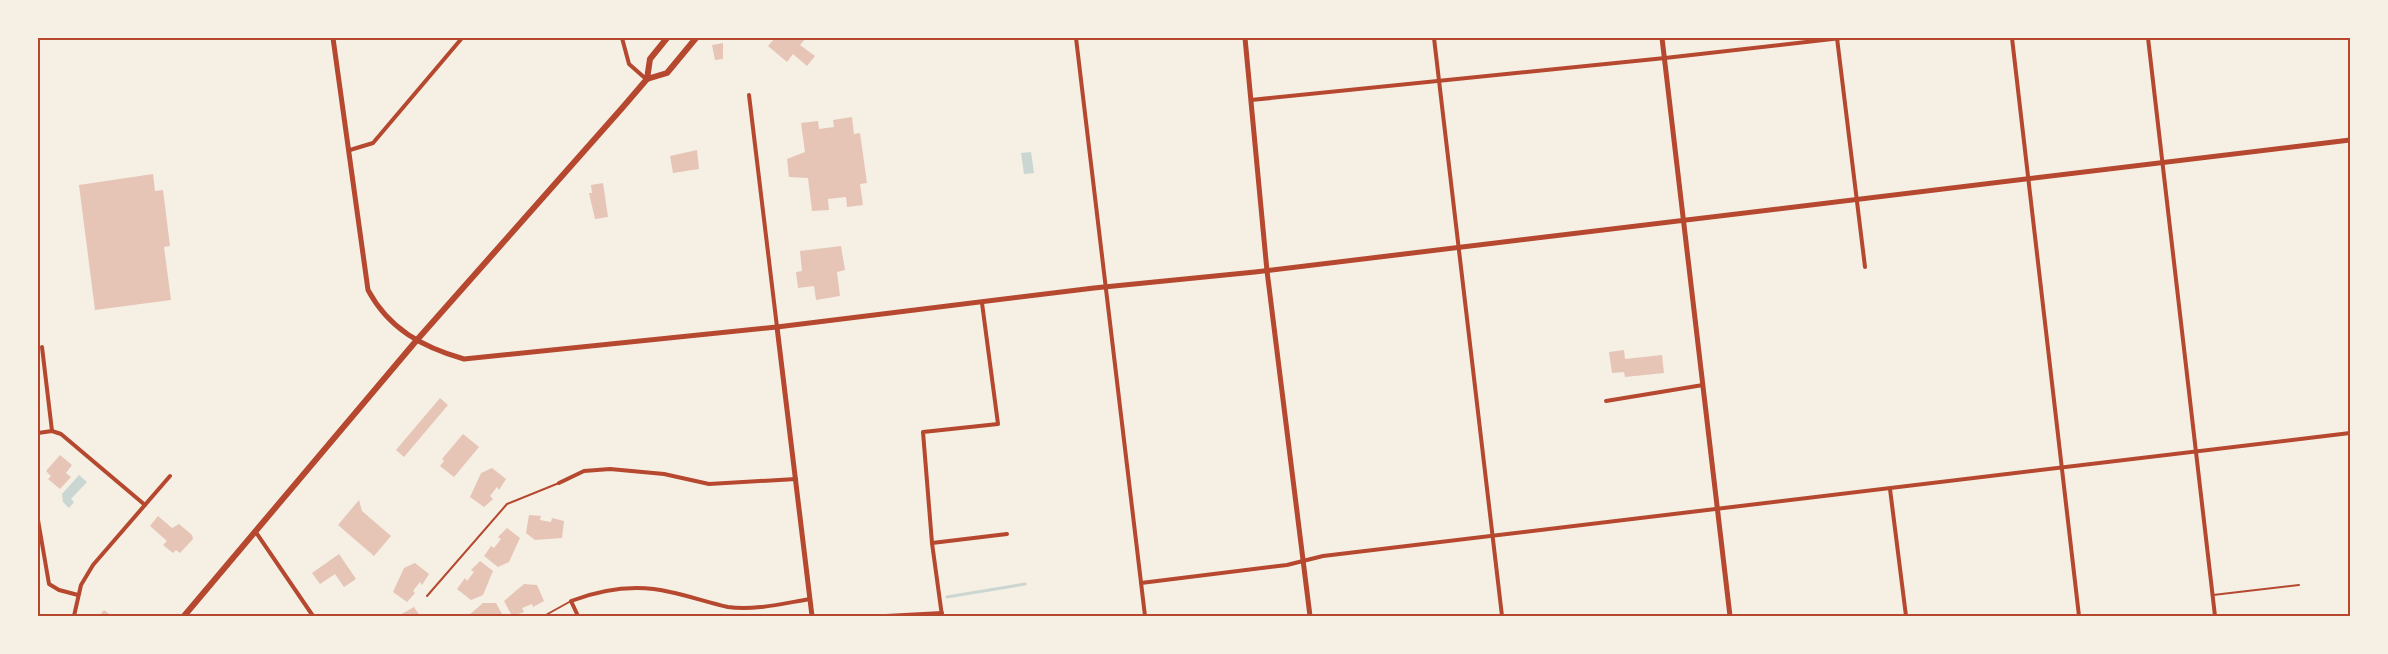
<svg xmlns="http://www.w3.org/2000/svg" width="2388" height="654" viewBox="0 0 2388 654" font-family="Georgia,serif">
<style>
.water{fill:#c9d6d2}
.lines{fill:none;stroke-linecap:round;stroke-linejoin:round}
.stream{stroke:#c9d6d2;stroke-width:3}
.building{fill:#e6c5b7}
.service{stroke:#b5482f;stroke-width:2}
.minor{stroke:#b5482f;stroke-width:4}
.tertiary{stroke:#b5482f;stroke-width:5}
.primary{stroke:#b5482f;stroke-width:6}
.neatline{fill:none;stroke:#b5482f;stroke-width:2}
</style>
<rect width="100%" height="100%" fill="#f6efe4"/>
<!-- water -->
<g class="water">
<polygon points="1031,152 1034,173 1024,174 1021,153"/>
<polygon points="79,475 87,482 71,499 74,502 69,508 63,502 62,494"/>
</g>
<g class="lines">
<!-- stream -->
<polyline class="stream" points="947,597 1025,584"/>
</g>
<!-- building -->
<g class="building">
<polygon points="775,38 806,38 800,45 815,56 807,66 793,54 787,62 768,46"/>
<polygon points="723,43 723,59 715,60 712,45"/>
<polygon points="852,117 854,134 860,133 867,183 860,184 863,205 847,207 846,197 828,199 829,210 812,211 808,178 789,177 787,159 805,152 801,123 818,121 819,129 834,127 833,120"/>
<polygon points="697,150 699,169 673,173 670,156"/>
<polygon points="153,174 155,191 163,190 170,246 164,247 171,300 95,310 79,185"/>
<polygon points="603,183 608,217 595,219 589,193 592,193 591,185"/>
<polygon points="841,246 845,270 837,272 840,296 816,300 814,286 798,288 796,272 802,271 800,251"/>
<polygon points="1624,350 1625,359 1662,355 1664,373 1625,377 1624,372 1612,373 1609,352"/>
<polygon points="440,398 448,405 404,457 396,450"/>
<polygon points="463,434 479,447 454,477 440,466 444,461 442,459"/>
<polygon points="60,455 72,465 66,473 71,477 60,489 48,479 51,476 46,471"/>
<polygon points="492,468 506,479 499,490 497,487 490,496 493,499 484,507 470,497 481,473"/>
<polygon points="359,500 362,511 391,536 374,556 338,525"/>
<polygon points="529,515 541,516 540,520 551,522 552,518 564,521 562,538 535,540 526,533"/>
<polygon points="158,516 172,528 179,524 192,535 193,539 180,553 176,550 173,553 163,545 167,541 150,526"/>
<polygon points="507,528 520,538 509,562 498,567 484,556 491,546 494,548 501,539 498,537"/>
<polygon points="339,554 356,579 344,587 335,574 320,584 312,573"/>
<polygon points="480,561 493,571 483,595 471,600 457,589 465,578 467,581 474,572 471,570"/>
<polygon points="415,563 429,574 422,585 420,582 413,591 415,593 407,602 393,592 404,568"/>
<polygon points="524,584 537,585 544,601 533,607 532,604 522,608 524,612 512,616 504,601"/>
<polygon points="483,603 496,603 503,616 468,616"/>
<polygon points="414,607 420,616 398,616"/>
<polygon points="104,610 112,616 99,616"/>
</g>
<g class="lines">
<!-- service -->
<g class="service">
<polyline points="2213,595 2299,585"/>
<polyline points="427,596 507,504 559,483"/>
<polyline points="544,616 571,601"/>
</g>
<!-- minor -->
<g class="minor">
<polyline points="622,38 629,64 646,79"/>
<polyline points="1076,38 1145,616"/>
<polyline points="1434,38 1502,616"/>
<polyline points="1837,38 1865,267"/>
<polyline points="2012,38 2079,616"/>
<polyline points="2148,38 2215,616"/>
<polyline points="749,95 777,327"/>
<polyline points="1251,100 1665,58 1841,38"/>
<polyline points="350,150 373,143 462,38"/>
<polyline points="42,347 52,431"/>
<polyline points="1606,401 1703,385"/>
<polyline points="38,433 52,431 61,434 145,505"/>
<polyline points="559,483 584,471 610,469 664,474 709,484 796,479"/>
<polyline points="1890,489 1906,616"/>
<polyline points="38,520 49,584 59,590 78,595"/>
<polyline points="255,531 313,616"/>
<polyline points="932,543 1007,534"/>
<polyline points="1141,583 1287,565 1323,556 2350,433"/>
<polyline points="74,616 81,585 93,565 170,476"/>
<path d="M578 616 571 601C603 589 637 584 670 592 690 596 709 603 728 607 754 611 785 603 810 599"/>
<polyline points="886,616 942,613"/>
<polyline points="942,616 932,543 923,432 998,424 982,303"/>
</g>
<!-- tertiary -->
<g class="tertiary">
<path d="M333 38 368 290C389 329 422 347 464 359L777 327 1094 288 1255 272 2350 140"/>
<polyline points="1245,38 1267,271 1310,616"/>
<polyline points="1662,38 1730,616"/>
<polyline points="777,327 812,616"/>
</g>
<!-- primary -->
<g class="primary">
<polyline points="647,79 667,73 696,38"/>
<polyline points="184,616 416,341 623,107 647,79 650,59 667,38"/>
</g>
</g>
<!-- border -->
<rect width="2388" height="654" fill="none" stroke="#f6efe4" stroke-width="78"/>
<rect x="39" y="39" width="2310" height="576" class="neatline"/>
</svg>
